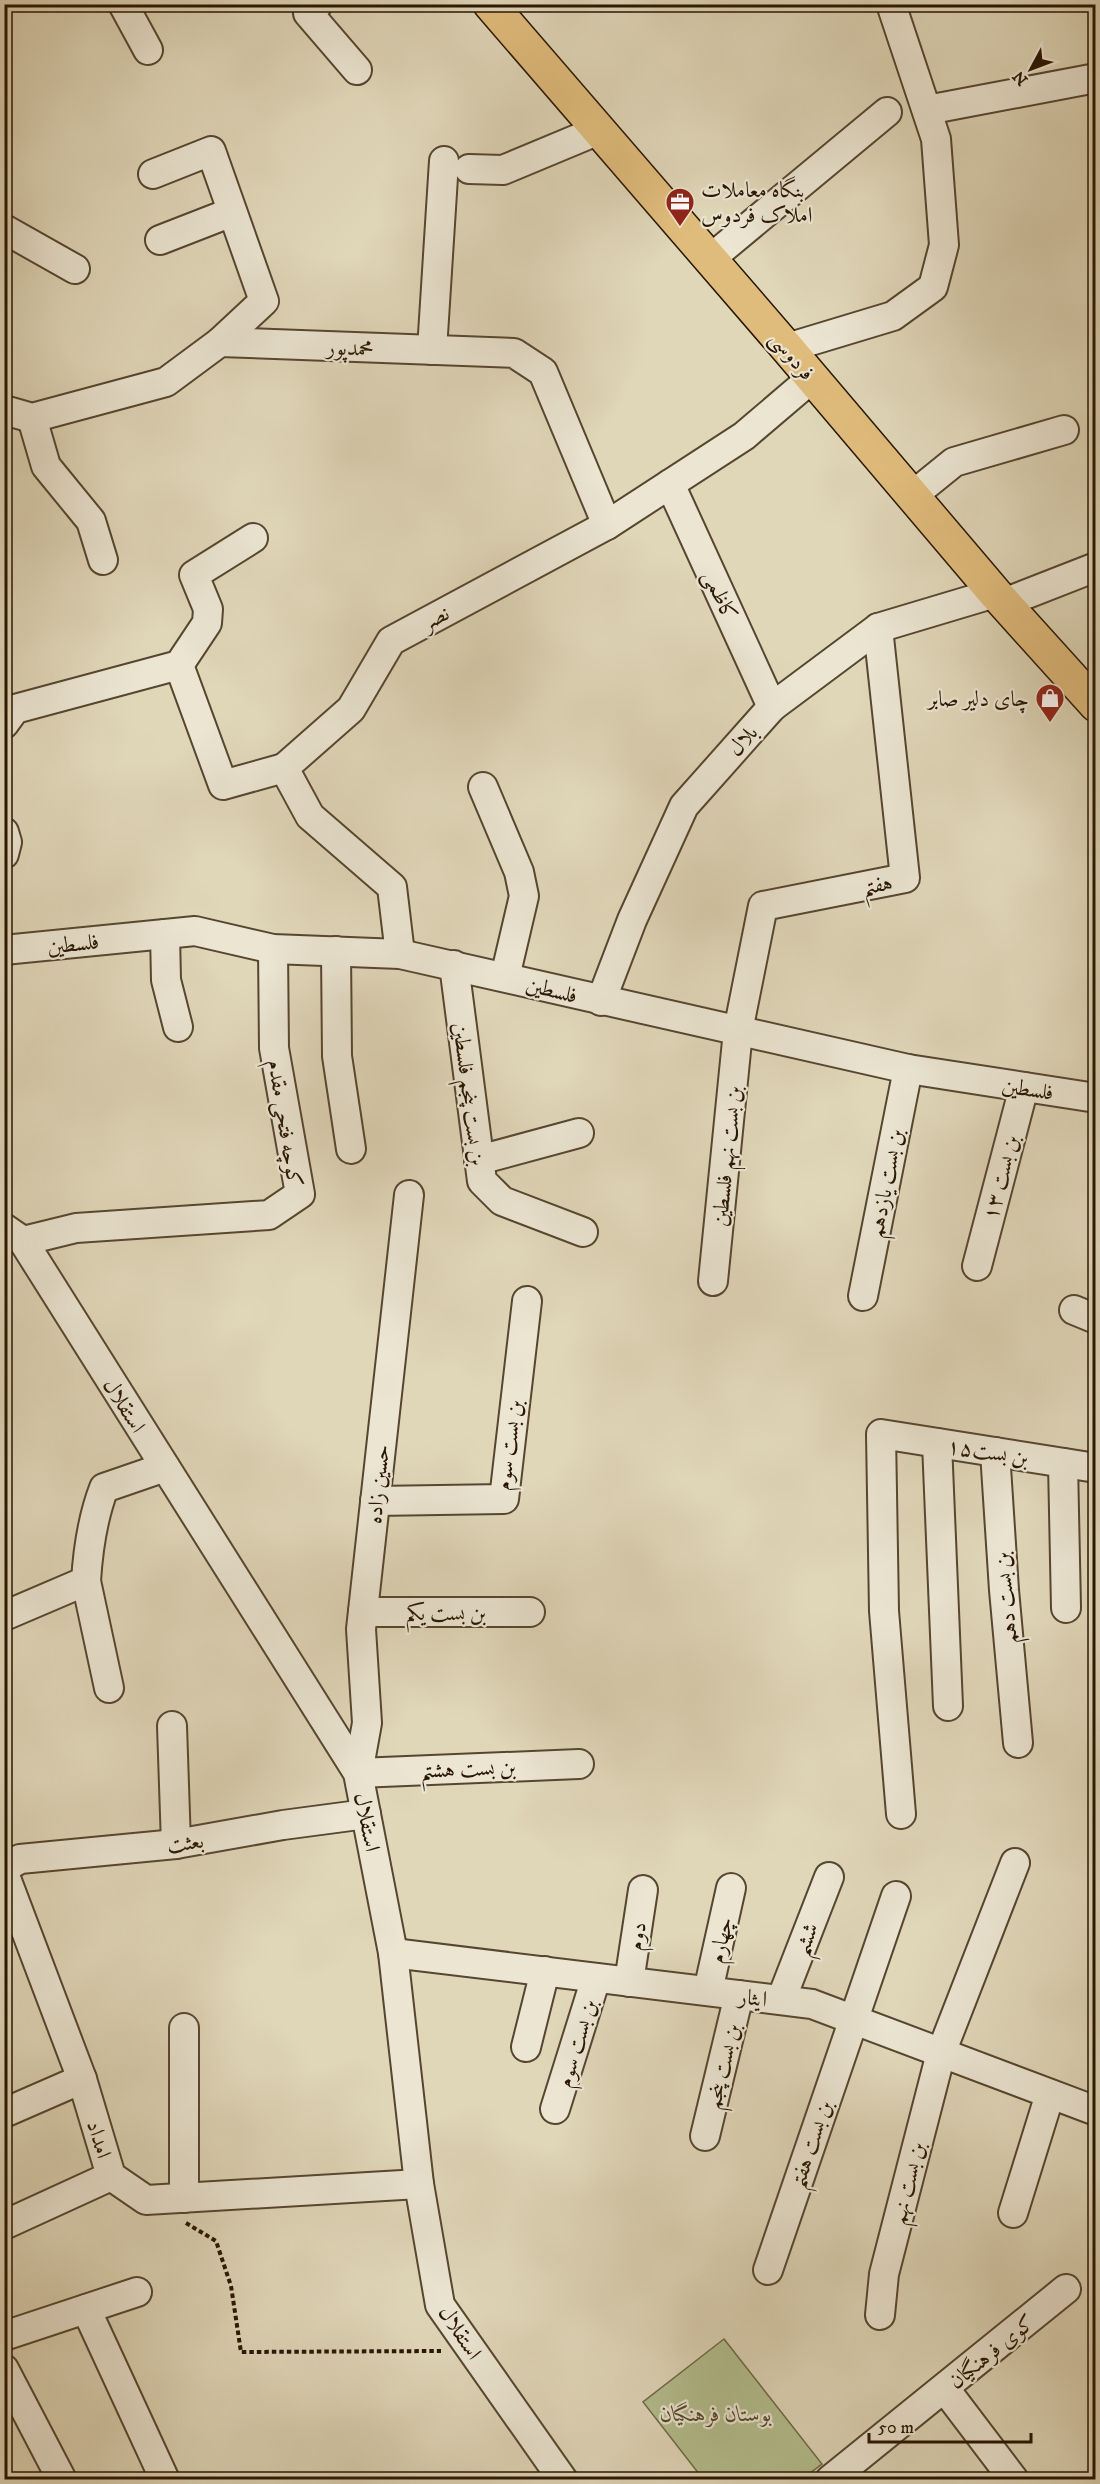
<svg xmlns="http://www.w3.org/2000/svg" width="1100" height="2484" viewBox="0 0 1100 2484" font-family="'IM FELL DW Pica',Amiri,serif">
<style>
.green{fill:#b3be8f;stroke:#6e6a48;stroke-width:1.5}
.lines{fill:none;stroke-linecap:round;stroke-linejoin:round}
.minor-casing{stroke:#564630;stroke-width:32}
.major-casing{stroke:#281602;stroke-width:36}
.path{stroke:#281602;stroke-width:4;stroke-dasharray:4.5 3;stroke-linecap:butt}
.minor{stroke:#ebe5d2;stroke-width:28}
.major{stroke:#e0bc7c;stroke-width:33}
.labels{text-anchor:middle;stroke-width:4.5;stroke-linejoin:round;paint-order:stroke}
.poi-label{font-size:22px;fill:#281602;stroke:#ebe5d2;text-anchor:start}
.street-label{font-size:22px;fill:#281602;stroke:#ebe5d2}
.park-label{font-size:22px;font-style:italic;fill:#52482c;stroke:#ebe5d2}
</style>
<rect width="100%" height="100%" fill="#e0d7b9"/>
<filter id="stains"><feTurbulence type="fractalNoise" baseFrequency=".00333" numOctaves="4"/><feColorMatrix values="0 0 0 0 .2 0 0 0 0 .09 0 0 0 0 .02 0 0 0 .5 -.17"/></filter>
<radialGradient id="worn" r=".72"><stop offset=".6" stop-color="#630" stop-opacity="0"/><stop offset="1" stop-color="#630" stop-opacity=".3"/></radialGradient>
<!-- green -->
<polygon class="green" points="724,2339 822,2464 802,2479 703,2479 643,2402"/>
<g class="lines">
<!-- minor casing -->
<g class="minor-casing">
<g id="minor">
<polyline points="123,4 148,50"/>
<polyline points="318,4 308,13 357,70"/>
<polyline points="927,110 1096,78"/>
<polyline points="469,169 503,170 599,130"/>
<polyline points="153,174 211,151 264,301 220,342"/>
<polyline points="4,229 75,269"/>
<polyline points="160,240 232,212"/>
<polyline points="710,259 887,112"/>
<polyline points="787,348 893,316 933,287 944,245 936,139 891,4"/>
<polyline points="432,350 444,161"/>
<polyline points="4,410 32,418 166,382 220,342 514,353 543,372 607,525"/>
<polyline points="32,418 46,466 91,521 103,560"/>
<polyline points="670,484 772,707"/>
<polyline points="912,496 954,462 1064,430"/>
<polyline points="1004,603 1096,567"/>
<polyline points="179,665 223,785 284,768"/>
<polyline points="4,724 15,709 179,665 207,623 208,609 194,575 253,538"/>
<polyline points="483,787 519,872 524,896 505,977"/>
<polyline points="4,832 7,842 4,854"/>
<polyline points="165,934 166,980 178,1027"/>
<polyline points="4,950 195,931 273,949 400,954 908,1069 1096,1098"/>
<polyline points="336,951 337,1056 351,1149"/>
<polyline points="400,954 392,887 310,816 284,768 351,709 391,641 607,525 744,436 812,378"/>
<polyline points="454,965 482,1181 502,1201 583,1232"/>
<polyline points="601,1001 632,920 684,806 772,707 878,628 995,593"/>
<polyline points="479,1160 579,1133"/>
<polyline points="409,1195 361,1629 367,1723 358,1773 579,1764"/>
<polyline points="4,1228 23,1241 358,1773 393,1953 419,2184 440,2305 563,2480"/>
<polyline points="23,1241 76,1228 269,1215 300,1194 274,1048 273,949"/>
<polyline points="977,1266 1024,1087"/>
<polyline points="713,1281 738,1031 763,906 905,878 878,628"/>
<polyline points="863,1296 908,1069"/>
<polyline points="1074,1310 1096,1319"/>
<polyline points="937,1443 948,1706"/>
<polyline points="995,1452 1004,1590 1018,1743"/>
<polyline points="1063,1463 1066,1608"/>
<polyline points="375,1501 504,1499 527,1301"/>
<polyline points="86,1581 109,1688"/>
<polyline points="363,1612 530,1612"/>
<path d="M4 1616 86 1581C88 1549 92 1519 104 1488L165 1467"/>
<polyline points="172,1726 176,1844"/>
<polyline points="901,1814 884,1611 881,1434 1096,1468"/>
<polyline points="4,1868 20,1859 176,1844 283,1825 366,1814"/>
<polyline points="4,1873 82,2079 111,2176 146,2200 419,2184"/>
<polyline points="393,1953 812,2004 1096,2111"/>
<polyline points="629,1982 643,1890"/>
<polyline points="708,1991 731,1888"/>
<polyline points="781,2000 829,1877"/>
<polyline points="526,2047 545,1971"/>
<polyline points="555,2109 596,1978"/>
<polyline points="4,2113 82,2079"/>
<polyline points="705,2136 739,1995"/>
<polyline points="184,2198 184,2028"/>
<polyline points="1013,2213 1050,2094"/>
<polyline points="4,2225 111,2176"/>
<polyline points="768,2270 896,1896"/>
<polyline points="86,2309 165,2480"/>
<polyline points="880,2315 884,2274 941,2053 1015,1863"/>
<polyline points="4,2336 137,2292"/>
<polyline points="4,2369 62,2480"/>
<polyline points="945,2389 1014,2480"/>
<polyline points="830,2480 1066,2289"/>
</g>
</g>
<!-- major casing -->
<g class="major-casing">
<polyline id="major" points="490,4 787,348 995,593 1096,705"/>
</g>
<!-- path -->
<polyline class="path" points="186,2223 216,2241 231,2286 241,2352 441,2351"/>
<!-- minor -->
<use href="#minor" class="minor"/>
<!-- major -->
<use href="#major" class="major"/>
</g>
<!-- icons -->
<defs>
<g id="office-pin" transform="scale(1.5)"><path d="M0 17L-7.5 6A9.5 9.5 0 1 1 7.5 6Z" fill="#8f2418" stroke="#ebe5d2"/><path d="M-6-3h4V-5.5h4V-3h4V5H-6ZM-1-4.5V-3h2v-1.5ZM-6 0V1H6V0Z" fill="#fff"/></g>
<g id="shop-pin" transform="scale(1.5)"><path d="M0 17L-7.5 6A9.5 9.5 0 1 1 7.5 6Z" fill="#8f2418" stroke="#ebe5d2"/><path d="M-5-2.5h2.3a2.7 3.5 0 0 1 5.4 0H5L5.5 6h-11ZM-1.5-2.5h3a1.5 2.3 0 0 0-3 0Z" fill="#fff"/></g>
</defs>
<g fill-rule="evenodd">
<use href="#office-pin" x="680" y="202"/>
<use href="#shop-pin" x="1050" y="698"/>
</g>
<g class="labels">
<!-- poi labels -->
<g class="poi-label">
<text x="701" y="197">بنگاه معاملات<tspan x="701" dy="25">املاک فردوس</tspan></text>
<text x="1029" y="706" text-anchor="end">چای دلیر صابر</text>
</g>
<!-- street labels -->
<g class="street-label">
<text transform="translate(350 347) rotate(2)" y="8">محمدپور</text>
<text transform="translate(793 355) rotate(50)" y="8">فردوسی</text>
<text transform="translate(721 595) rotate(66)" y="8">کاظمی</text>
<text transform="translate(435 617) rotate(-28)" y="8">نصر</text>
<text transform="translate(742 740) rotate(-48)" y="8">بلال</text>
<text transform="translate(877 884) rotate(-11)" y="8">هفتم</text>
<text transform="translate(73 943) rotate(-6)" y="8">فلسطین</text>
<text transform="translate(552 989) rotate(14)" y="8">فلسطین</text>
<text transform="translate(1028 1088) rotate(9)" y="8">فلسطین</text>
<text transform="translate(470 1094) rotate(83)" y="8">بن بست پنجم فلسطین</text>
<text transform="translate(286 1123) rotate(81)" y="8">کوچه فتحی مقدم</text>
<text transform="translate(726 1156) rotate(-84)" y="8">بن بست نهم فلسطین</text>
<text transform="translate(1000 1177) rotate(-75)" y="8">بن بست ۱۳</text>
<text transform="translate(885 1183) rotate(-79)" y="8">بن بست یازدهم</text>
<text transform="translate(125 1405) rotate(58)" y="8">استقلال</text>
<text transform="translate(508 1445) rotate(-82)" y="8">بن بست سوم</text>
<text transform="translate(988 1451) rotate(9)" y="8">بن بست۱۵</text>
<text transform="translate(377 1484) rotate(-84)" y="8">حسین زاده</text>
<text transform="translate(1005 1598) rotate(-95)" y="8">بن بست دهم</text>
<text x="446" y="1620">بن بست یکم</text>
<text transform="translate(468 1768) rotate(-2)" y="8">بن بست هشتم</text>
<text transform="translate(368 1822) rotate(79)" y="8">استقلال</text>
<text transform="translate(185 1842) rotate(-9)" y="8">بعثت</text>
<text transform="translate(636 1936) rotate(-81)" y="8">دوم</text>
<text transform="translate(805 1939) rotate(-69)" y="8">ششم</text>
<text transform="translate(720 1940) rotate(-78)" y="8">چهارم</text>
<text transform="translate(753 1997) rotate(7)" y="8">ایثار</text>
<text transform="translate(576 2043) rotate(-73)" y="8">بن بست سوم</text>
<text transform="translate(722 2066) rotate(-76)" y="8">بن بست پنجم</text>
<text transform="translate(100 2139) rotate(73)" y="8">امداد</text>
<text transform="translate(810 2144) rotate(-71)" y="8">بن بست هفتم</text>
<text transform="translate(907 2183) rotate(-76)" y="8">بن بست نهم</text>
<text transform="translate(461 2332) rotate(57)" y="8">استقلال</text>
<text transform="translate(991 2351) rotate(-39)" y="8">کوی فرهنگیان</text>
</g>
<!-- park labels -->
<g class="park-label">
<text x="716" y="2421">بوستان فرهنگیان</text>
</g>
</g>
<!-- margin -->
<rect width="1100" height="2484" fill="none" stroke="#e0d7b9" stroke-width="24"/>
<rect x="6" y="6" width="1088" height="2472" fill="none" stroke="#281602" stroke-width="3"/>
<rect x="12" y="12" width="1076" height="2460" fill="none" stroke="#281602" stroke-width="1.5"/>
<!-- north arrow -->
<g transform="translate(1031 69) rotate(229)" stroke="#ebe5d2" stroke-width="4.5" paint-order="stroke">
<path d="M0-4.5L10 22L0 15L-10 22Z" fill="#281602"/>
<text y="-9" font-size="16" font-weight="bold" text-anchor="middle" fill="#281602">N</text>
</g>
<!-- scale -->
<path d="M869 2433v9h162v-9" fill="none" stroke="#281602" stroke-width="3"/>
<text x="878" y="2433" font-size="18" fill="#281602" stroke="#ebe5d2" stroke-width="4.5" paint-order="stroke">50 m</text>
<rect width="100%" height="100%" filter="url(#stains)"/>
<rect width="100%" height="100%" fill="url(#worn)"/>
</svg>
